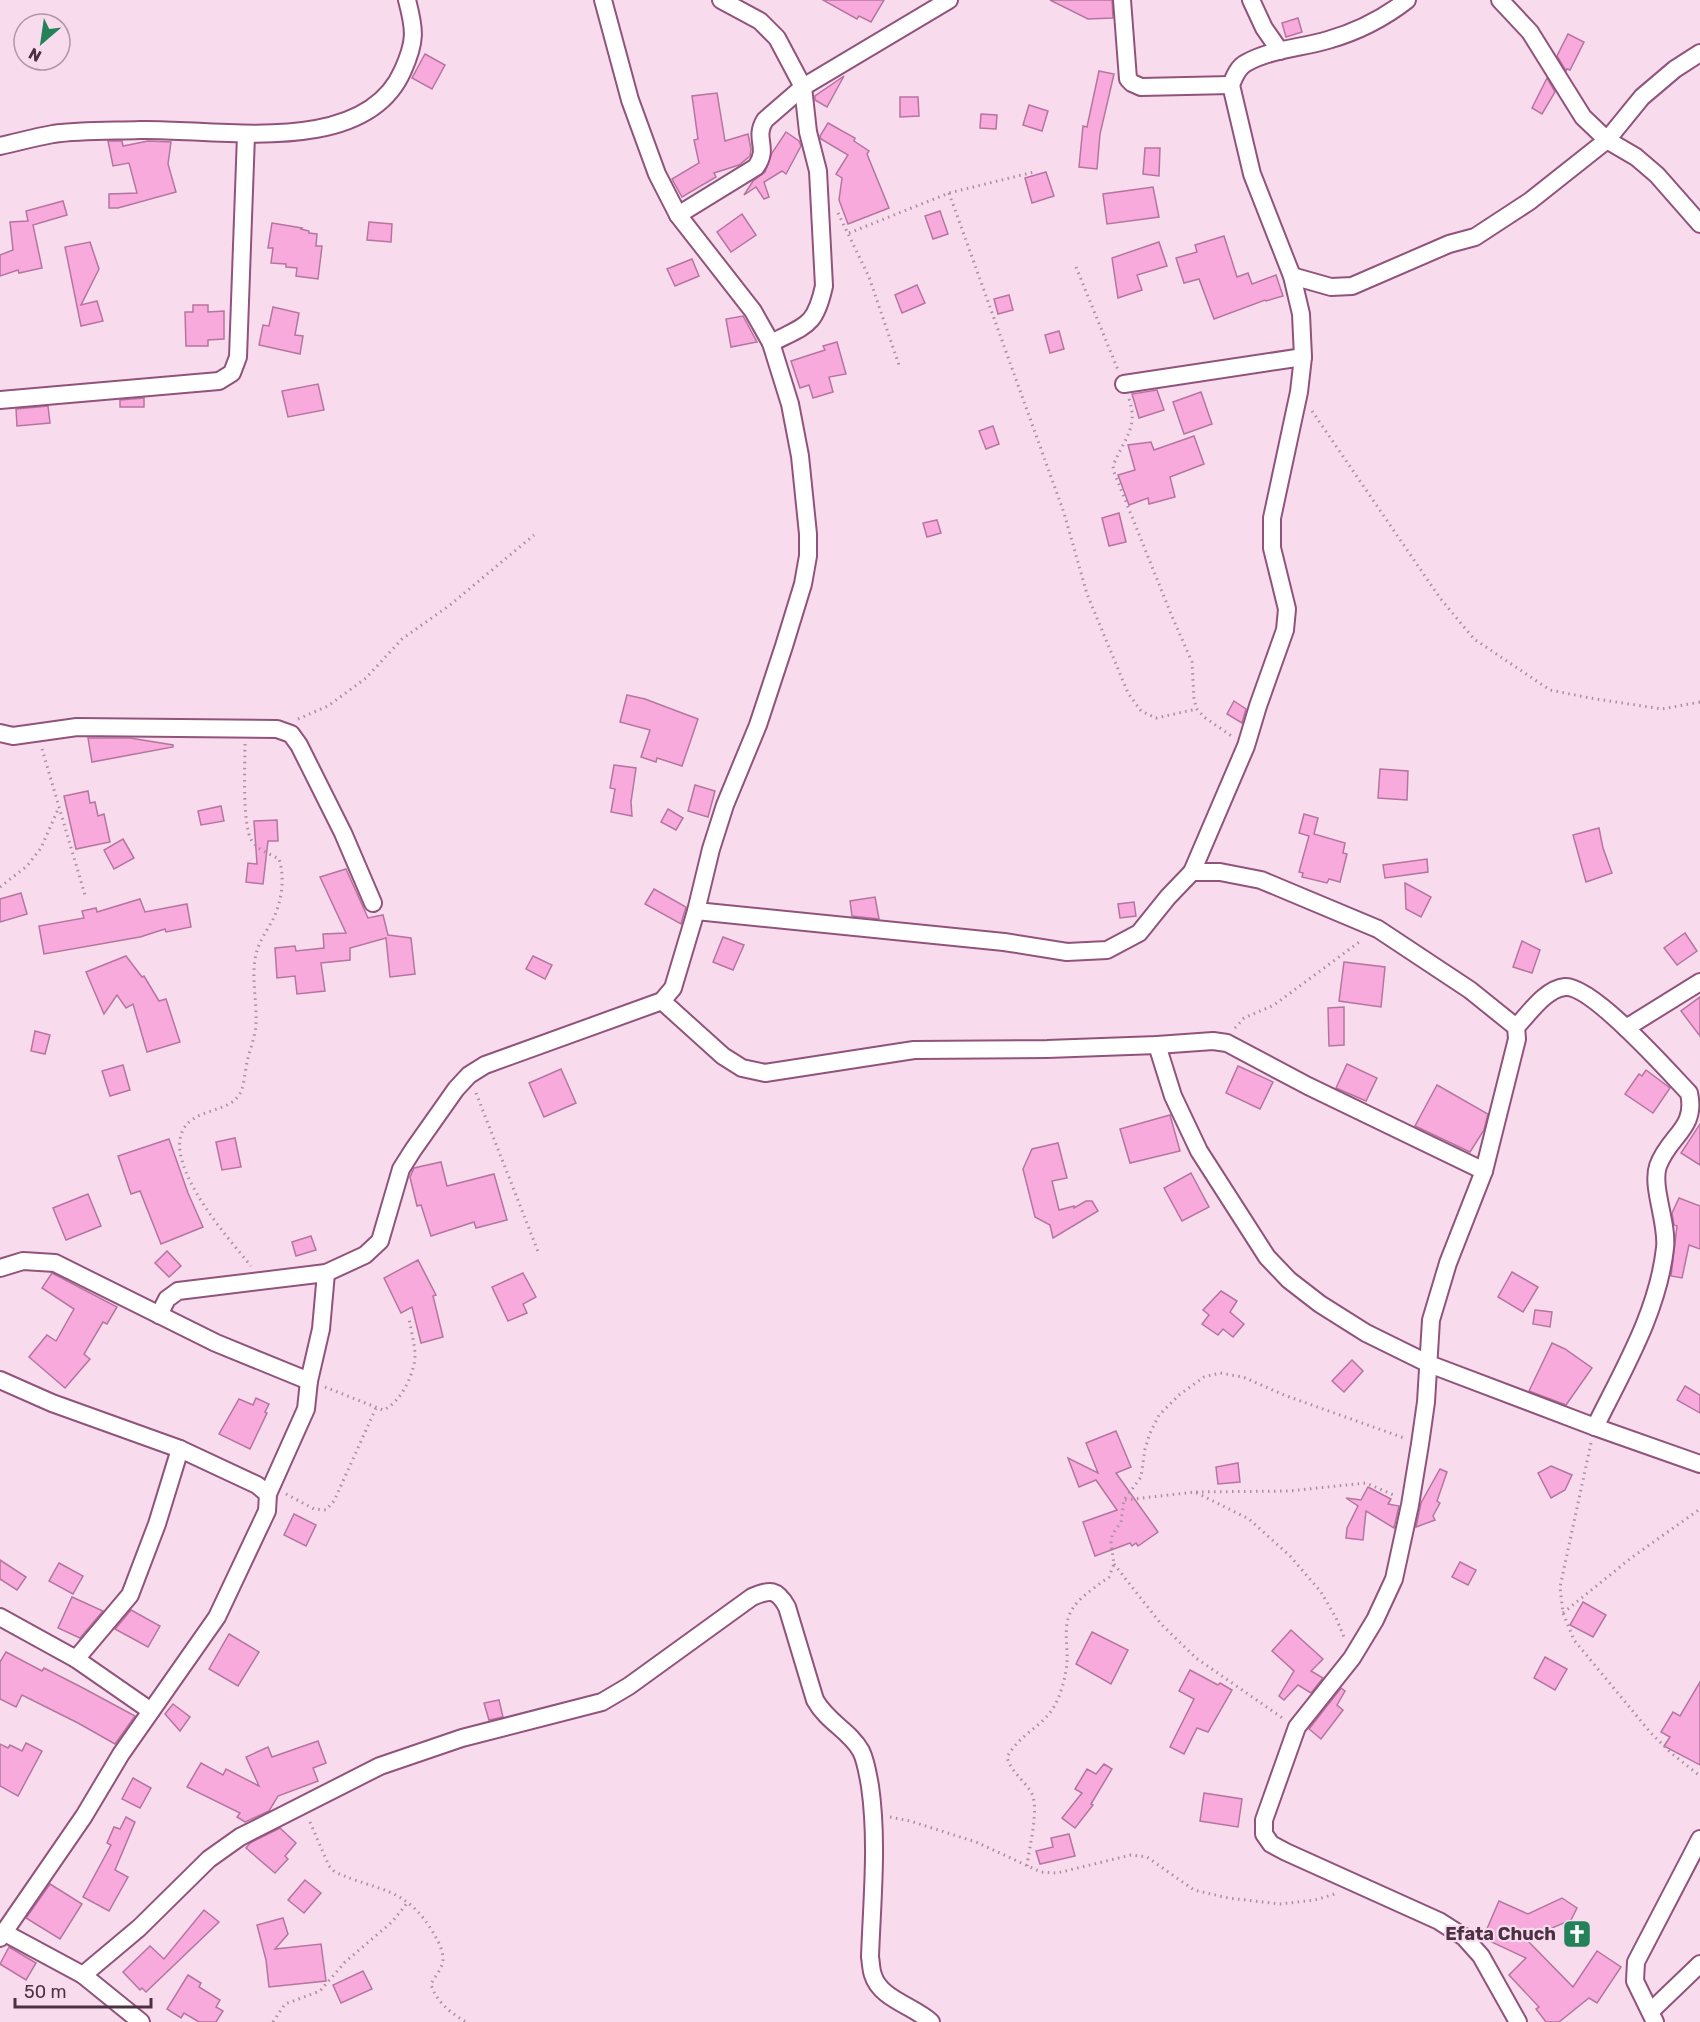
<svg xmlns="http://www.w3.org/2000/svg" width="1700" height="2022" viewBox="0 0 1700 2022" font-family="Rubik,sans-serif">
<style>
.building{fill:#f9aadd;stroke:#b5759f;stroke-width:1.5}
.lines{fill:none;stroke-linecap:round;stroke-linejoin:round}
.minor-casing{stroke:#91537c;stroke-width:20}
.path{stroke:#ab8fa1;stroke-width:3;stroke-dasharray:1.5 4.5;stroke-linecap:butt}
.minor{stroke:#fff;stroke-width:16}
.labels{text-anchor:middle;stroke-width:4.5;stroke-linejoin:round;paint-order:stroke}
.poi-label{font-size:18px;font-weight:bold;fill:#4c3043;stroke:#f8dced;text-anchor:end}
</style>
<rect width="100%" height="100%" fill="#f8dced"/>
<!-- building -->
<g class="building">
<polygon points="823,0 884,0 871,22 859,16 857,19"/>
<polygon points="1050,0 1112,0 1113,18 1088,19"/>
<polygon points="1298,18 1302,32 1286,37 1282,23"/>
<polygon points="1568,34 1584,42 1570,70 1567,69 1566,71 1557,56"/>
<polygon points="425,54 445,65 432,89 412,78"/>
<polygon points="1099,71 1114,74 1100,134 1097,169 1079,167 1083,126 1087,127"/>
<polygon points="844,76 827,107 815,100 815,96"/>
<polygon points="1547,78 1555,92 1542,114 1532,108"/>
<polygon points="717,93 725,141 748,134 751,149 750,156 739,165 714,173 716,177 682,197 672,179 699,163 694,140 698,139 692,96"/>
<polygon points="900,97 918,97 919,116 900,117"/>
<polygon points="1029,105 1048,111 1042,131 1023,125"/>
<polygon points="981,114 997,115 996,129 980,128"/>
<polygon points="828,123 855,138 854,141 869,151 867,154 889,208 848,224 839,200 842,178 836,174 848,155 821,139 820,136"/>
<polygon points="786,132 799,141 801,146 786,174 782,171 764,182 769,197 764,199 756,187 744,195 753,181 765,172 772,153"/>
<polygon points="108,141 122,141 123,146 148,141 171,142 168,164 176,192 118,208 109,208 109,194 137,193 129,163 113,166"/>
<polygon points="1145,148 1160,148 1159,176 1143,174"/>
<polygon points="1046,172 1054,196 1032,203 1025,178"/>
<polygon points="1153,187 1159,217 1107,224 1103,194"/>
<polygon points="63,201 67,215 33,225 42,268 19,273 18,270 0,276 0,255 13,250 10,222 28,221 26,211"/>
<polygon points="940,211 948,234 933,239 925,216"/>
<polygon points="742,214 756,235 731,252 717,232"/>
<polygon points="369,222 392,224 391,242 367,240"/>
<polygon points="272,223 302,228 301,229 309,231 309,233 317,234 316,246 322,246 318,279 296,276 297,268 286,267 286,264 271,263 273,248 268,248"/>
<polygon points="1224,236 1237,277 1248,273 1252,284 1276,275 1283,296 1266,301 1265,300 1214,319 1199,279 1184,283 1176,258 1197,252 1195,245"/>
<polygon points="90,242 99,269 81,305 97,301 103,321 81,326 65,247"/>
<polygon points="1159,242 1167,266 1137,275 1142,290 1118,298 1112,258"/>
<polygon points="692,259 699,276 675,286 667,269"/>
<polygon points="917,285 925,303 902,313 895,295"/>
<polygon points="1009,295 1013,310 998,314 994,299"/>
<polygon points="193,305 208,305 208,312 224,311 224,339 208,340 208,346 186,346 185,312 193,312"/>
<polygon points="273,307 299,313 295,335 303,336 300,354 259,345 263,325 269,326"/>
<polygon points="743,316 757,342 731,347 726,319"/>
<polygon points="1059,331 1064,349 1050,353 1045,335"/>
<polygon points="837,342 846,374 829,377 833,392 813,398 809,385 800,388 791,361 825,350 823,346"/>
<polygon points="318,384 324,410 288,417 282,391"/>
<polygon points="1157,390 1164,410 1139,418 1132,394"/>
<polygon points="1201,392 1212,424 1184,434 1173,402"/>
<polygon points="144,398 144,407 120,407 120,400"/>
<polygon points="48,406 50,423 17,426 16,409"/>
<polygon points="993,426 999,444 986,449 979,431"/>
<polygon points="1194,436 1204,464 1170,477 1175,497 1149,504 1148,498 1129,505 1118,475 1135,470 1128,445 1151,442 1154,450"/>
<polygon points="1119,513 1126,542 1109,546 1102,518"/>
<polygon points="937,520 941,533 927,537 923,523"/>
<polygon points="627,695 645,699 698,719 682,766 657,758 656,762 641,757 650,730 620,722"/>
<polygon points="1234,701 1246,709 1242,723 1227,714"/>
<polygon points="88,738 130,738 173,745 173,747 92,762"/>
<polygon points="614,765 636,768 631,802 632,816 611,812 615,789 610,788"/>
<polygon points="1380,769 1408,771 1407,800 1378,798"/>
<polygon points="695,785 715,791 708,817 688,811"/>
<polygon points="88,791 90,803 95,802 98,816 104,814 110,842 76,849 64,796"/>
<polygon points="221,806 224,821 201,825 198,811"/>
<polygon points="668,809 683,818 676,830 661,822"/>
<polygon points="1304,814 1318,818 1314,834 1345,843 1343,853 1347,854 1340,882 1329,879 1327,883 1302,877 1303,873 1299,872 1309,836 1299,833"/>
<polygon points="277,820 278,841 268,841 263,884 246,882 248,863 257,864 254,821"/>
<polygon points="1599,828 1603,848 1612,873 1586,882 1573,835"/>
<polygon points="123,839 134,858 114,869 104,850"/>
<polygon points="1427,859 1428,872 1385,878 1383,865"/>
<polygon points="346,869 368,918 383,915 388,935 411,938 415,974 390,977 386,938 350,948 350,960 321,963 325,991 297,994 295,976 277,978 275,948 295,946 296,951 324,948 323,934 346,933 320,877"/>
<polygon points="1405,883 1431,897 1421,917 1406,909"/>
<polygon points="654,889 686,907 681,924 645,904"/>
<polygon points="21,893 27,914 0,922 0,899"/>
<polygon points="875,897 879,919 852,916 850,901"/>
<polygon points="140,899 145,912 187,904 191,927 166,932 165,929 140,937 44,954 39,926 84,918 82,911 96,908 97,912"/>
<polygon points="1134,902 1136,916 1120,918 1118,904"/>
<polygon points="1685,933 1697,951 1677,965 1664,948"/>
<polygon points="723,937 744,945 733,970 713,962"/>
<polygon points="1522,941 1540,950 1532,973 1513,967"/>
<polygon points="126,956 142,977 144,976 159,1001 166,999 180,1042 147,1052 133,1004 126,1008 117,995 104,1014 86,972"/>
<polygon points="533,956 552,965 545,979 526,969"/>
<polygon points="1344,962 1385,967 1381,1007 1339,1001"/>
<polygon points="1700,997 1700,1036 1681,1011"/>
<polygon points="1344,1007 1344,1045 1329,1046 1328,1008"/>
<polygon points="35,1031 50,1035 45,1054 31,1051"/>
<polygon points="1347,1064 1377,1078 1366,1101 1336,1088"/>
<polygon points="123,1065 130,1090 110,1096 102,1071"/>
<polygon points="1238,1066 1273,1082 1260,1109 1226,1093"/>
<polygon points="561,1069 576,1103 544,1117 529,1083"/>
<polygon points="1646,1070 1670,1088 1653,1113 1625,1094 1639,1074 1642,1076"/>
<polygon points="1437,1085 1488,1114 1484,1130 1470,1152 1415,1126"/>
<polygon points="1170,1115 1180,1151 1130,1163 1120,1129"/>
<polygon points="1700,1124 1700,1165 1681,1153"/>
<polygon points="235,1138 241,1167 222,1170 216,1142"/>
<polygon points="169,1139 188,1193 203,1227 161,1244 140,1191 131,1194 118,1156"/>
<polygon points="1058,1143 1067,1178 1052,1181 1059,1210 1074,1206 1074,1208 1086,1201 1092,1201 1098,1211 1053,1238 1050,1225 1035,1217 1023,1169 1032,1149"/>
<polygon points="441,1162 447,1186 494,1174 507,1220 476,1228 474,1222 431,1236 421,1205 417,1206 410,1177 414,1168"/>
<polygon points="1191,1173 1209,1207 1182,1221 1164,1188"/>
<polygon points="88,1194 101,1226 66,1240 53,1208"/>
<polygon points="1679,1198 1700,1206 1700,1249 1689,1245 1682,1278 1671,1276 1677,1226 1674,1225 1672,1213"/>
<polygon points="311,1236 316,1250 296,1256 292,1242"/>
<polygon points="167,1251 181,1266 169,1277 155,1263"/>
<polygon points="418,1260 436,1295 433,1296 443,1337 421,1343 412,1307 401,1313 384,1278"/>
<polygon points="1512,1272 1538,1287 1523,1312 1498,1297"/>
<polygon points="52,1273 117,1307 107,1324 103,1322 84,1354 90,1359 65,1388 29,1357 47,1335 56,1341 74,1309 42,1288"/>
<polygon points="523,1273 536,1297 523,1304 527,1313 508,1321 492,1287"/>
<polygon points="1221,1291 1237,1301 1230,1312 1244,1324 1233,1337 1223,1329 1218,1335 1202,1324 1209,1315 1203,1310"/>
<polygon points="1535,1310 1552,1312 1550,1327 1533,1324"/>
<polygon points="1552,1343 1565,1349 1592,1368 1566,1405 1529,1391"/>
<polygon points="1352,1360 1363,1371 1344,1392 1332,1381"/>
<polygon points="1685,1386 1700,1395 1700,1413 1677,1400"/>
<polygon points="256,1398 269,1404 265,1412 267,1413 250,1449 219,1434 239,1399 253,1405"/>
<polygon points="1116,1431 1131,1467 1116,1473 1158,1532 1138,1546 1136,1543 1132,1546 1130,1543 1095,1556 1083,1522 1117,1510 1096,1480 1079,1487 1068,1458 1098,1473 1086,1443"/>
<polygon points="1238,1463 1240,1482 1218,1484 1216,1467"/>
<polygon points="1551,1466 1572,1475 1565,1490 1551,1498 1538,1473"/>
<polygon points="1440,1469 1447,1472 1437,1501 1440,1503 1433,1516 1435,1520 1416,1527 1421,1503"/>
<polygon points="1368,1487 1391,1499 1388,1504 1399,1506 1394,1528 1366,1511 1363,1540 1346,1538 1347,1528 1358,1506 1346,1498 1361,1500"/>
<polygon points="294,1514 316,1525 306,1546 284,1535"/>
<polygon points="0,1560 26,1577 17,1590 0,1579"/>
<polygon points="1460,1562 1476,1570 1468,1585 1452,1577"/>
<polygon points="59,1563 83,1576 73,1594 49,1581"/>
<polygon points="72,1597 103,1611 80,1638 58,1628"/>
<polygon points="1583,1602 1606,1615 1593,1637 1570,1625"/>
<polygon points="131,1610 160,1626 148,1647 115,1629"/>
<polygon points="1291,1630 1323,1659 1311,1671 1323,1678 1311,1693 1298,1685 1284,1700 1279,1696 1294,1671 1272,1651"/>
<polygon points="1092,1632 1128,1650 1111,1684 1076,1664"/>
<polygon points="229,1634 259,1652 238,1686 209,1669"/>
<polygon points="6,1652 42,1671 44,1668 83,1688 135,1716 115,1744 78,1723 22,1695 16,1707 0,1699 0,1662"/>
<polygon points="1545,1657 1567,1669 1555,1690 1534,1678"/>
<polygon points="1190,1670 1218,1685 1220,1683 1232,1690 1208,1732 1197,1728 1184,1754 1170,1747 1194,1699 1179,1691"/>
<polygon points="1700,1682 1700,1765 1664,1746 1670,1737 1661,1732 1673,1712 1680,1716"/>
<polygon points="1341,1688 1345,1691 1337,1705 1343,1710 1321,1739 1309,1729"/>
<polygon points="499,1700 503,1717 489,1720 484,1703"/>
<polygon points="173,1704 190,1717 180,1731 165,1714"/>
<polygon points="318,1741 326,1763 313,1768 318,1781 278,1796 269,1811 245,1822 237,1817 240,1813 187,1787 201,1763 223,1775 226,1769 259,1786 246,1757 268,1747 272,1757"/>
<polygon points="26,1743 42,1751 18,1796 0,1786 0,1744 8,1748 10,1745 22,1751"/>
<polygon points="1104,1764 1112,1769 1091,1804 1093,1805 1075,1828 1062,1818 1082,1793 1075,1789 1087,1769 1096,1774"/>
<polygon points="133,1778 151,1788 140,1808 122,1799"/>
<polygon points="1204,1793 1242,1799 1238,1827 1200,1821"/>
<polygon points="126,1817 135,1822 115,1870 128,1877 109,1911 83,1897 111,1845 107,1843 114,1827 120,1829"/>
<polygon points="280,1828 296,1843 285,1856 288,1859 275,1873 246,1848 250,1843"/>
<polygon points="1069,1834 1075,1856 1040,1864 1036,1851 1053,1847 1051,1838"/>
<polygon points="305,1880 321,1893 304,1913 288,1900"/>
<polygon points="50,1884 82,1904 60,1939 26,1918"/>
<polygon points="1562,1898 1577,1908 1571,1920 1526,1939 1573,1987 1597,1951 1621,1967 1597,2003 1589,1998 1559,2022 1546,2022 1536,2009 1539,2007 1509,1975 1526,1958 1483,1938 1499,1901 1528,1914"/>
<polygon points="204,1910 219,1922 146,1992 142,1988 140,1990 123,1972 150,1946 164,1959"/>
<polygon points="283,1918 288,1934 275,1949 321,1944 326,1981 269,1987 266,1960 257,1925"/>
<polygon points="9,1947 36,1963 26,1980 0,1964"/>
<polygon points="363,1971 372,1989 341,2003 333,1985"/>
<polygon points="188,1975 201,1983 199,1987 220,2000 216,2007 223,2011 216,2022 199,2022 184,2013 181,2018 167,2009"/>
</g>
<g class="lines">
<!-- minor casing -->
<g class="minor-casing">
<g id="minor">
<path d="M721 0 760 21 777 38 803 87 808 132 818 171 824 286C815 327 806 325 771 343"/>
<polyline points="1122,0 1128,79 1132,83 1141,87 1231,85"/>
<polyline points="1251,0 1264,28 1280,51"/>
<polyline points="1500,0 1530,32 1583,117 1607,140 1636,157 1657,175 1700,224"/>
<path d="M0 146C18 142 36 137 53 134 81 130 112 131 140 130 216 128 365 159 403 70 416 41 415 30 407 0"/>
<path d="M678 215 756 167C770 147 753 139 765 120L803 87 949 0"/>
<polyline points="1292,276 1331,287 1352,286 1449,244 1475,237 1530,201 1607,140 1642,97 1675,69 1700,53"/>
<polyline points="1124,384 1303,357"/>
<polyline points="0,400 219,381 232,373 238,357 246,135"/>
<polyline points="0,733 13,736 77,727 277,729 291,734 299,745 343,833 373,903"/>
<path d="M1192 872 1246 746 1258 706 1285 630 1287 609 1272 548V518L1299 392 1303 357 1301 314 1292 276 1252 174 1231 85C1234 77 1238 67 1246 63 1271 49 1301 48 1328 40 1356 32 1384 18 1407 0"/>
<polyline points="696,911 1004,942 1067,952 1107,950 1139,933 1168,897 1192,872 1220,872 1261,880 1378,929 1470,990 1516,1027 1517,1039 1484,1171 1448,1263 1431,1320 1426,1402 1420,1444 1410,1505 1394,1579 1375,1620 1352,1658 1297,1727 1264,1820 1264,1834 1271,1844 1286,1852 1439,1921 1464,1937 1481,1956 1518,2022"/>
<polyline points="662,1001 723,1056 742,1068 765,1073 914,1050 1047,1049 1157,1045 1213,1041 1227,1043 1308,1086 1484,1171"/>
<path d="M1516 1027C1529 1014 1545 989 1565 987 1592 985 1669 1072 1689 1093 1697 1129 1669 1135 1658 1166 1651 1187 1668 1223 1665 1248 1658 1312 1623 1370 1595 1427"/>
<polyline points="1626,1028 1700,982"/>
<polyline points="1157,1045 1173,1096 1199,1151 1267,1257 1289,1280 1320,1304 1366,1333 1429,1364 1595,1427 1700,1464"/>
<polyline points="0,1268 23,1261 55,1263 216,1343 309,1381"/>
<polyline points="159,1315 167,1299 178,1291 326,1273 365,1255 380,1241 401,1169 413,1150 456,1089 469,1075 485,1065 662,1001 673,988 696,911 711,849 725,805 758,725 784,646 803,584 808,556 808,534 800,456 790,404 771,343 753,311 678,215 657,174 630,100 603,0"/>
<polyline points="0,1380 52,1403 180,1449 257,1485 268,1494 267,1511 217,1617 121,1754 84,1816 0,1938"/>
<polyline points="268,1494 306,1409 309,1381 321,1329 326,1273"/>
<polyline points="0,1617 76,1659 151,1711"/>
<polyline points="76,1659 130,1595 157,1524 180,1449"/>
<polyline points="5,1933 83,1975 141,2022"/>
<path d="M83 1975 139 1928 209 1859 240 1837 380 1766 462 1738 602 1702 629 1686 752 1597C770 1589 777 1589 787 1607L815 1700C828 1723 849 1730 861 1751 866 1761 868 1775 870 1786 878 1842 872 1900 870 1957 871 1962 871 1970 873 1975 880 1999 914 2006 931 2022"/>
<polyline points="1651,2011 1700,1964"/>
<polyline points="1655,2022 1635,1981 1636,1962 1700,1839"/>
</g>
</g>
<!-- path -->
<g class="path">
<polyline points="949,193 1064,513 1087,594 1128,693 1141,711 1156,718 1197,709"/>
<polyline points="838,213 869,277 900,368"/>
<polyline points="849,233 949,193 1034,172"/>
<polyline points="1076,267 1118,370"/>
<path d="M1129 399C1139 428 1123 440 1113 466L1114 472 1171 614 1192 662 1194 700 1197 709 1204 717 1233 737"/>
<polyline points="1312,411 1440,598 1474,639 1550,690 1590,698 1662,709 1700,702"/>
<polyline points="298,719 328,706 366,678 402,639 450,605 534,535"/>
<path d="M245 744C245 763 242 827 252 841 258 850 270 854 279 859 285 877 282 900 274 917 270 926 263 935 259 945 249 969 257 997 256 1022 256 1034 251 1046 248 1058 246 1066 245 1076 243 1085 238 1110 211 1107 193 1119 148 1149 229 1239 251 1266"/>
<polyline points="42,749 85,895"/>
<polyline points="0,887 27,866 41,848 59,807"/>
<polyline points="1235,1028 1244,1018 1274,1005 1362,940"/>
<polyline points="476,1093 539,1254"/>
<path d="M325 1387 383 1410C401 1403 416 1371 415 1353 414 1341 411 1330 409 1319"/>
<polyline points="1591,1443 1560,1587 1563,1613 1574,1640 1650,1732 1670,1752 1700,1776"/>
<polyline points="1196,1492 1289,1491 1366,1483 1396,1496"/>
<polyline points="286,1494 314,1509 326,1510 334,1501 376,1408"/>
<polyline points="1125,1500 1195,1492 1249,1519 1290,1556 1321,1592 1336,1618 1344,1637"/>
<polyline points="1114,1564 1161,1624 1196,1658 1284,1719"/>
<polyline points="1563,1613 1631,1558 1700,1509"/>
<polyline points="890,1817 910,1821 976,1842 1041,1872 1057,1873 1131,1855 1147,1857 1194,1890 1228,1898 1280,1904 1315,1900 1335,1894"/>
<path d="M310 1822 329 1866 335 1872C379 1892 406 1886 434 1934 438 1941 443 1950 443 1959 443 1968 435 1976 431 1984 436 2002 451 2013 466 2022"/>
<path d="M1027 1866C1029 1848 1040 1807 1031 1792 1023 1779 1011 1772 1007 1757 1021 1732 1044 1727 1056 1703 1062 1691 1066 1675 1067 1662 1068 1644 1062 1624 1073 1608 1081 1596 1097 1586 1109 1577L1114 1564 1111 1543 1112 1535 1121 1522 1124 1500 1141 1477 1145 1449 1150 1433 1159 1415 1179 1395 1204 1377 1220 1373 1243 1377 1284 1395 1404 1438"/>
<polyline points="273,2022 285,2004 320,1991 345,1962 392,1922 408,1902"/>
</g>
<!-- minor -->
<use href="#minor" class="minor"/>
</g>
<!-- icons -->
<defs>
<g id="church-square" transform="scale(1.5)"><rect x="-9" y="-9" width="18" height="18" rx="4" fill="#23825a" stroke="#f8dced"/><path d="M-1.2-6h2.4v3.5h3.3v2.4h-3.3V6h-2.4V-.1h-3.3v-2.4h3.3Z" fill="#fff"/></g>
</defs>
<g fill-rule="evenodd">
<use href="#church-square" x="1577" y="1934"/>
</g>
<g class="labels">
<!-- poi labels -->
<g class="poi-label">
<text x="1556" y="1940">Efata Chuch</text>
</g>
</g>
<!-- north arrow -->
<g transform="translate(42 42) rotate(209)"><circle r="28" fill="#f8dced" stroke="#b397a9" stroke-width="1.5"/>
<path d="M0-4.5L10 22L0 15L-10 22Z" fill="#23825a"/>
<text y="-9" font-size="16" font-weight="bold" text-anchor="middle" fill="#4c3043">N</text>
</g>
<!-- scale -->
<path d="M15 1998v9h136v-9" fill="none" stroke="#4c3043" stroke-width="3"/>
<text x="24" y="1998" font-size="18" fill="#4c3043" stroke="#f8dced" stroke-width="4.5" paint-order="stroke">50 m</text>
</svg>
